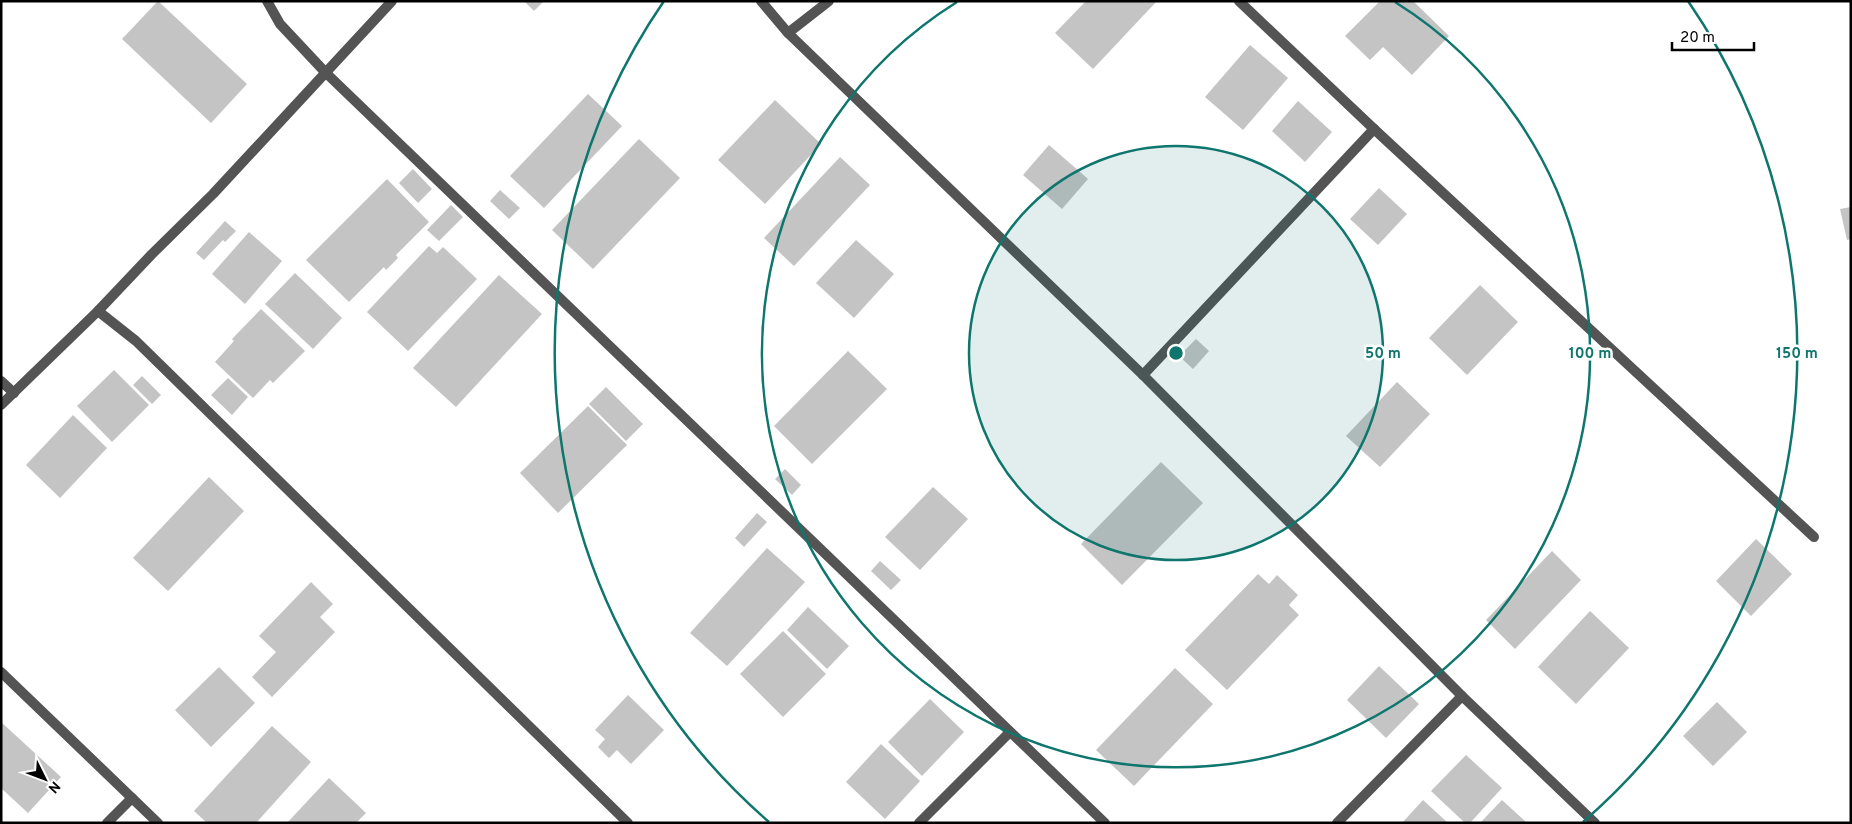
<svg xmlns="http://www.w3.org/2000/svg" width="1852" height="824" viewBox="0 0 1852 824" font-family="Overpass,sans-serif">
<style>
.building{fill:#c4c4c4}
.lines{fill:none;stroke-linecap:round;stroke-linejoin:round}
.minor{stroke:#545454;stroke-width:10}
.ring{fill:none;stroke:#0f766e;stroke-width:2.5}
.centre{fill:#0f766e;stroke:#fff;stroke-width:2.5}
.ring-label{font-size:15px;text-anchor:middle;font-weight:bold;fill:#0f766e;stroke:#fff;stroke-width:5;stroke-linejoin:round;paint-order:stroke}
</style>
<rect width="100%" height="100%" fill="#fff"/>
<!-- building -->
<g class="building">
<polygon points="158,1 247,84 211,123 122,39"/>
<polygon points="524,1 544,1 534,11"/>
<polygon points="1086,1 1157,1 1093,69 1055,33"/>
<polygon points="1380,1 1413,1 1449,36 1412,75 1383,47 1370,60 1345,36"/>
<polygon points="1250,45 1288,78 1243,130 1205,97"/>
<polygon points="588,94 622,126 544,208 510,176"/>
<polygon points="775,100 821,144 765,204 718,160"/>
<polygon points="1298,101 1332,132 1305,162 1272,131"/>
<polygon points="639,139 680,178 593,269 552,230"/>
<polygon points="1049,145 1088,179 1062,209 1023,175"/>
<polygon points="840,157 870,185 794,266 764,238"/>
<polygon points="413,169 432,189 418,203 399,183"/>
<polygon points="387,179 429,222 396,255 398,258 386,270 384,267 349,302 306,260"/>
<polygon points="1379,188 1407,214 1378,245 1350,219"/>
<polygon points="500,190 520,208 509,219 490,201"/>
<polygon points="451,205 463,217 439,241 427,230"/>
<polygon points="1851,207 1851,239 1847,240 1840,209"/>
<polygon points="225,221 236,231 225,242 223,240 204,260 196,253"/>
<polygon points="249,232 282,261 245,304 212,274"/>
<polygon points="856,240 894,274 854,318 816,283"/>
<polygon points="429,246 437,253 443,247 477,279 408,351 367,312"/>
<polygon points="295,273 342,318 313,349 265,304"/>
<polygon points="499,275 542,314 456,407 413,368"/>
<polygon points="1480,285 1518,322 1467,375 1429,338"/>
<polygon points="261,309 305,351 273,383 270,380 253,398 215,362 234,341 232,339"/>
<polygon points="1196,339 1209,351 1193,369 1179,356"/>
<polygon points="848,351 887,389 812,464 774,426"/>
<polygon points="114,370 149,405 112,442 77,406"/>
<polygon points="142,376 161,395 152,404 133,385"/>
<polygon points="228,378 248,397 232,415 211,395"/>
<polygon points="1397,382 1430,414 1380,467 1346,436"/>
<polygon points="606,387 643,424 626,441 589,404"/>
<polygon points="588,406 627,445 558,513 520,473"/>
<polygon points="73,415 107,448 60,498 26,465"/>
<polygon points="1161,462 1203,503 1122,585 1081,544"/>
<polygon points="785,469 801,485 792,495 775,479"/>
<polygon points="209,477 244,511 168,591 133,558"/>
<polygon points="933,487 968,519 920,570 885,537"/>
<polygon points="757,513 767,522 744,547 735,538"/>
<polygon points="1756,539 1792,574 1751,616 1716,581"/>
<polygon points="767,548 805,582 727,666 690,633"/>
<polygon points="1552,551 1581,580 1515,649 1486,620"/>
<polygon points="880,561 901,580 891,590 871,571"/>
<polygon points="1258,574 1269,584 1277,575 1298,595 1289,605 1299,615 1227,690 1185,650"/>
<polygon points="311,582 333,604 320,617 335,632 272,697 252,677 276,652 259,636"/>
<polygon points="808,607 849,646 827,669 787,630"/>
<polygon points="1590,611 1629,648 1576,704 1538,667"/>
<polygon points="783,631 826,674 783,717 740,674"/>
<polygon points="1379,666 1419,704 1386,738 1347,700"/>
<polygon points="219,667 255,703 211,747 175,710"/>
<polygon points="1175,668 1213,704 1134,786 1096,750"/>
<polygon points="628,695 664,730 631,764 617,750 609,758 598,747 605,739 595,730"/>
<polygon points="930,699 964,732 922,776 888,742"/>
<polygon points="1717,702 1747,732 1713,766 1683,736"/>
<polygon points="1,722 61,777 28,813 1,788"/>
<polygon points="272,726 311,762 256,823 207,823 194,811"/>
<polygon points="881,744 920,781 885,819 846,782"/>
<polygon points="1466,755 1502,788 1470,823 1465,823 1431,791"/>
<polygon points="329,778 366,813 356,823 287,823"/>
<polygon points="1423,800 1448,823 1402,823"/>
<polygon points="1502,800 1527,823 1480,823"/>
</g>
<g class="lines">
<!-- minor -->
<g class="minor">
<polyline points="267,1 280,24 325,72 1105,823"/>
<polyline points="761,1 788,33 1143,375 1462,696 1595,823"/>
<polyline points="1239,1 1374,129 1814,537"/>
<polyline points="788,33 829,1"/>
<polyline points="98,311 136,341 628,823"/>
<polyline points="1143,375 1374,129"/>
<polyline points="1,381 14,393"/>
<polyline points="1,405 98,311 152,254 213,194 392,1"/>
<polyline points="1,672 158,823"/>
<polyline points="107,823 132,798"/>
<polyline points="919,823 1010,732"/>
<polyline points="1337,823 1462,696"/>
</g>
</g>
<!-- distance rings -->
<circle cx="1176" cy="353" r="207" fill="#0f766e" fill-opacity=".12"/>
<g class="ring">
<circle cx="1176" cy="353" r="207"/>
<path d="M1395 2A414 414 0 1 1 957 2"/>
<path d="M769 822A621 621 0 0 1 664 1M1688 1A621 621 0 0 1 1583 822"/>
</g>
<circle cx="1176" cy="353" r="8" class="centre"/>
<g class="ring-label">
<text x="1383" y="358">50 m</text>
<text x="1590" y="358">100 m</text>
<text x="1797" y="358">150 m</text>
</g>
<!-- border -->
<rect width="1852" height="824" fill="none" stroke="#000000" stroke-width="5"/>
<!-- north arrow -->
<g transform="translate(45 779) rotate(132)" stroke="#ffffff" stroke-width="4" paint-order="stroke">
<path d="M0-4L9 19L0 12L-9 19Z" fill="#000000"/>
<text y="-8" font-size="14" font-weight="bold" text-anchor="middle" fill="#000000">N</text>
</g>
<!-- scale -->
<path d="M1672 42v8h82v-8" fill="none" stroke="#000000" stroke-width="2.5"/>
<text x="1680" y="42" font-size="15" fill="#000000" stroke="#ffffff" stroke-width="4" paint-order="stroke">20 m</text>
</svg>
